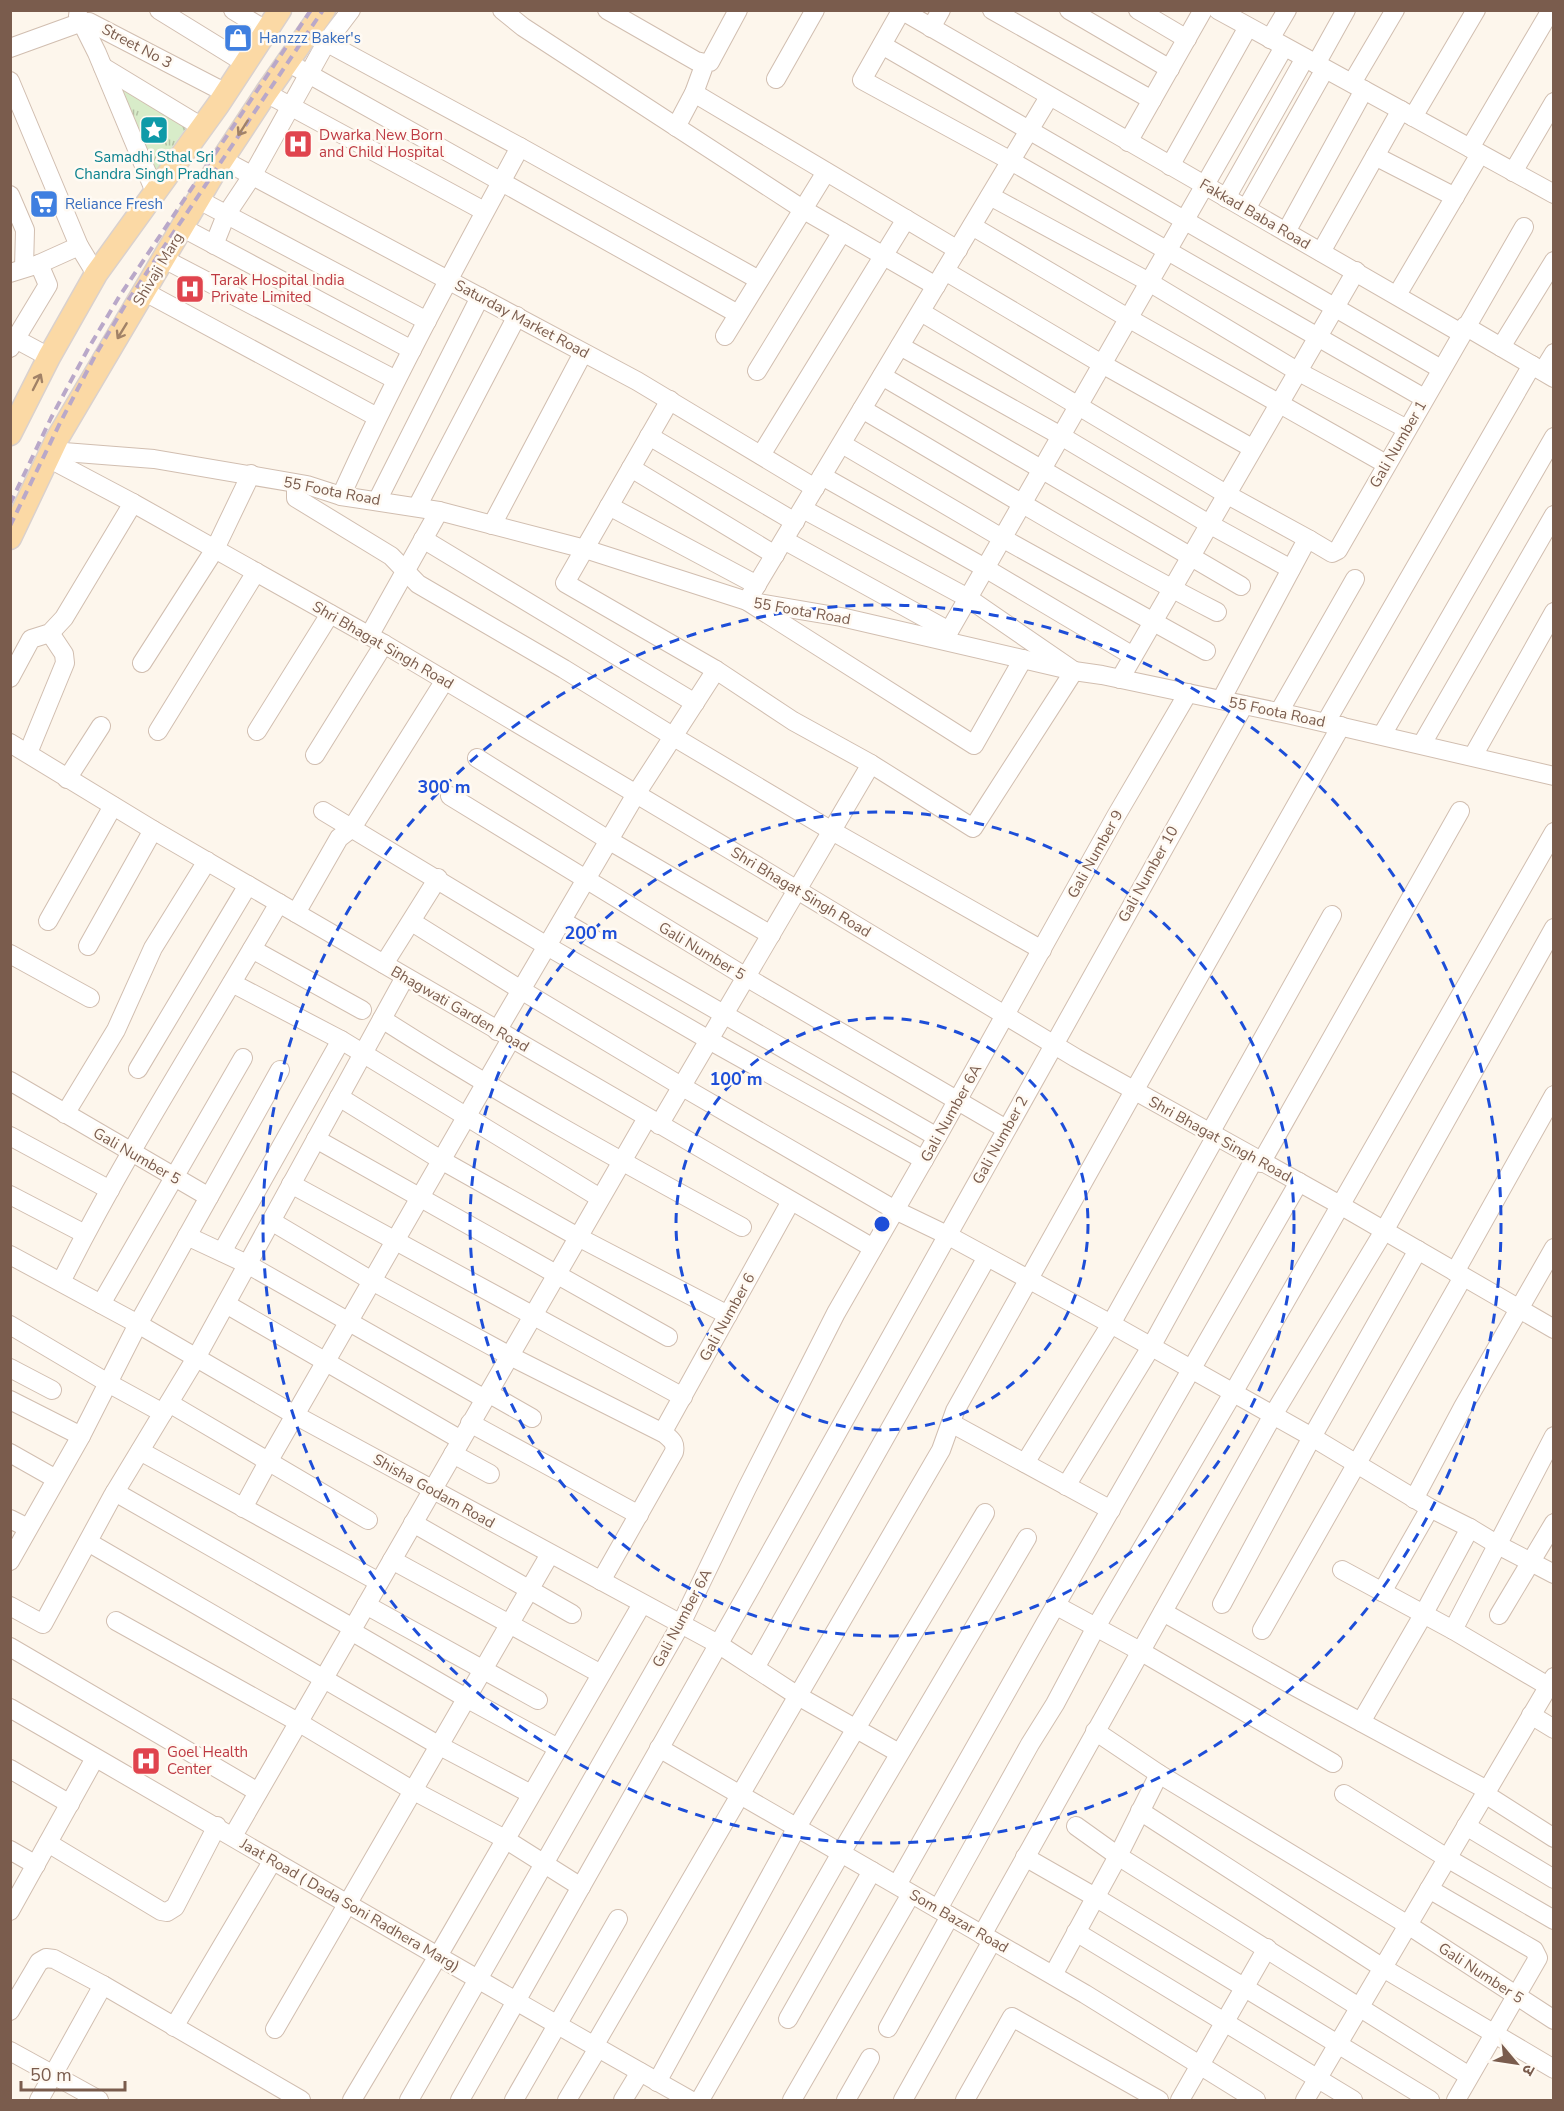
<svg xmlns="http://www.w3.org/2000/svg" width="1564" height="2111" viewBox="0 0 1564 2111" font-family="'Nunito Sans','Noto Sans Devanagari',sans-serif">
<style>
.park{fill:url(#park-tufts)}
.lines{fill:none;stroke-linecap:round;stroke-linejoin:round}
.minor-casing{stroke:#d1beb0;stroke-width:20}
.major-casing{stroke:#dad1cd;stroke-width:25}
.minor{stroke:#fff;stroke-width:18}
.major{stroke:#fbd9a5;stroke-width:22}
.rail{stroke:#b9a8c9;stroke-width:4;stroke-dasharray:9 6;stroke-linecap:butt}
.oneway{stroke:#a18267}
.ring{fill:none;stroke:#1d4ed8;stroke-width:3;stroke-dasharray:10 8}
.labels{text-anchor:middle;stroke-width:5;stroke-linejoin:round;paint-order:stroke}
.shop-label{font-size:15px;fill:#366cbe;stroke:#fffaf3;text-anchor:start}
.street-label{font-size:15px;fill:#7a5c4d;stroke:#fffaf3}
.health-label{font-size:15px;fill:#be3a42;stroke:#fffaf3;text-anchor:start}
.culture-label{font-size:15px;fill:#0d838f;stroke:#fffaf3}
.centre{fill:#1d4ed8;stroke:#fffaf3;stroke-width:3}
.ring-label{font-size:18px;text-anchor:middle;font-weight:bold;fill:#1d4ed8;stroke:#fffaf3;stroke-width:5;stroke-linejoin:round;paint-order:stroke}
</style>
<defs>
<pattern id="park-tufts" width="24" height="20" patternUnits="userSpaceOnUse" patternTransform="scale(1.5)"><rect width="24" height="20" fill="#d8ecc9"/><path d="M3 7l-1-3M5 7V3M7 7l1-3M15 17l-1-3M17 17v-4M19 17l1-3" fill="none" stroke="#b4c2a5"/></pattern>
</defs>
<rect width="100%" height="100%" fill="#fdf6ec"/>
<!-- park -->
<polygon class="park" points="118,84 189,124 171,149 156,182"/>
<g class="lines">
<!-- minor casing -->
<g class="minor-casing">
<g id="minor">
<polyline points="159,10 245,63"/>
<polyline points="233,10 267,31"/>
<polyline points="502,10 523,27 804,210 936,286"/>
<polyline points="607,10 696,61 705,63"/>
<polyline points="901,10 1461,333"/>
<polyline points="992,10 1152,100"/>
<polyline points="1069,10 1170,69"/>
<polyline points="1138,10 1187,39"/>
<polyline points="1218,10 1554,194"/>
<polyline points="901,11 862,80 1011,161 1424,398"/>
<polyline points="78,15 97,53 155,192"/>
<polyline points="931,28 941,10"/>
<polyline points="309,33 520,147 759,280"/>
<polyline points="1270,39 1287,10"/>
<polyline points="882,45 1441,369"/>
<polyline points="10,48 82,22 89,22 226,93"/>
<polyline points="287,62 738,314"/>
<polyline points="1316,64 1346,10"/>
<polyline points="103,67 202,127"/>
<polyline points="776,79 815,10"/>
<polyline points="10,81 79,246 96,274"/>
<polyline points="1352,83 1395,10"/>
<polyline points="266,93 484,211"/>
<polyline points="694,93 958,250"/>
<polyline points="1413,117 1476,10"/>
<polyline points="676,127 694,93 705,63 710,62 738,10"/>
<polyline points="1128,142 1203,10"/>
<polyline points="1470,148 1551,10"/>
<polyline points="1375,156 1455,197"/>
<polyline points="223,160 637,381 815,488"/>
<polyline points="1170,166 1248,27"/>
<polyline points="1513,172 1554,102"/>
<polyline points="10,195 25,230 24,268"/>
<polyline points="990,196 1149,282 1297,371 1407,429"/>
<polyline points="1226,198 1305,58"/>
<polyline points="199,200 427,321"/>
<polyline points="1246,209 1325,69"/>
<polyline points="972,226 1128,318 1386,464"/>
<polyline points="183,228 412,350"/>
<polyline points="1286,232 1364,90"/>
<polyline points="214,245 226,215 252,176 326,43 351,10"/>
<polyline points="1321,252 1401,110"/>
<polyline points="164,259 396,380"/>
<polyline points="945,271 1102,364 1252,448"/>
<polyline points="10,273 39,264 79,246"/>
<polyline points="145,292 377,417"/>
<polyline points="1397,295 1480,154"/>
<polyline points="921,312 1226,494 1310,540"/>
<polyline points="1465,326 1554,378"/>
<polyline points="10,336 49,357"/>
<polyline points="725,336 826,172"/>
<polyline points="900,346 1061,436 1209,524 1291,569"/>
<polyline points="1501,347 1554,261"/>
<polyline points="10,348 48,285 39,264"/>
<polyline points="757,371 842,232"/>
<polyline points="1543,371 1554,353"/>
<polyline points="882,376 1241,586"/>
<polyline points="670,400 565,583 716,670 793,721 871,764 973,828 1074,671 968,598 803,509"/>
<path d="M862 409C980 478 1096 550 1217 612"/>
<polyline points="649,436 795,522"/>
<polyline points="842,444 1002,538 1206,651"/>
<polyline points="51,451 154,459 307,485 341,496 439,511 585,549 747,601 841,617 1074,671 1102,675 1287,714 1554,776"/>
<polyline points="761,455 906,219"/>
<polyline points="48,458 133,503 384,644 764,870 1076,1058 1340,1205 1554,1329"/>
<polyline points="631,468 775,555"/>
<polyline points="822,476 985,568 1133,656"/>
<polyline points="296,484 296,498 391,556 418,584 564,669 674,737 832,831 1042,950"/>
<path d="M341 496C395 376 458 262 520 147"/>
<polyline points="377,501 480,297"/>
<polyline points="609,506 757,585"/>
<polyline points="417,507 517,316"/>
<polyline points="492,525 583,353"/>
<polyline points="423,539 695,703"/>
<polyline points="784,540 949,631"/>
<polyline points="369,636 439,511"/>
<polyline points="944,640 1284,47"/>
<polyline points="1023,659 974,745 747,601 1049,97"/>
<polyline points="142,663 215,549 251,474"/>
<polyline points="10,678 31,639 50,633 64,618 133,503"/>
<polyline points="1120,679 1356,271"/>
<polyline points="1221,700 1304,545 1310,540 1332,553 1338,550 1524,227"/>
<polyline points="1279,712 1355,579"/>
<polyline points="1326,722 1532,365"/>
<polyline points="158,731 256,572"/>
<polyline points="257,731 330,614"/>
<polyline points="1382,735 1554,437"/>
<polyline points="10,743 153,830 873,1248"/>
<polyline points="1422,744 1554,515"/>
<polyline points="28,753 65,663 64,654 50,633"/>
<polyline points="315,755 384,644"/>
<polyline points="1473,756 1554,612"/>
<polyline points="477,758 610,841 771,935"/>
<polyline points="67,779 101,726"/>
<polyline points="450,796 746,977 1006,1129"/>
<polyline points="323,811 547,946 709,1040 924,1160"/>
<polyline points="296,913 335,845 339,838 352,828 445,680"/>
<polyline points="48,921 113,806"/>
<polyline points="562,921 937,1137"/>
<polyline points="412,922 521,990 681,1086 895,1210 947,1235 1111,1324 1312,1437 1430,1508 1470,1528 1498,1545 1554,1574"/>
<polyline points="88,946 153,830"/>
<polyline points="252,949 362,1010"/>
<polyline points="10,954 90,998"/>
<polyline points="384,964 438,878"/>
<polyline points="232,983 341,1040 600,1198"/>
<path d="M382 1019C499 1094 620 1161 742 1227"/>
<polyline points="497,1031 636,794 716,670"/>
<polyline points="138,1069 248,885"/>
<polyline points="10,1081 209,1197"/>
<polyline points="339,1097 441,1160 578,1237 728,1315"/>
<polyline points="65,1114 116,1030 153,948 207,861"/>
<polyline points="659,1125 871,764"/>
<polyline points="1210,1133 1332,915"/>
<polyline points="10,1136 110,1190"/>
<polyline points="316,1139 668,1337"/>
<polyline points="1261,1163 1460,811"/>
<polyline points="291,1184 683,1397"/>
<polyline points="10,1195 85,1234"/>
<path d="M271 1221 372 1281 510 1356 665 1434C671 1440 676 1442 674 1452L601 1581"/>
<polyline points="187,1236 247,1264 485,1399"/>
<polyline points="222,1252 341,1040"/>
<polyline points="10,1255 138,1324 295,1415 718,1644 798,1696 899,1753"/>
<polyline points="1455,1272 1554,1095"/>
<path d="M61 1282C126 1152 206 1029 279 903"/>
<polyline points="101,1304 243,1058"/>
<polyline points="226,1304 461,1440"/>
<polyline points="10,1325 108,1383 163,1413"/>
<polyline points="10,1368 52,1390"/>
<polyline points="488,1393 532,1418"/>
<polyline points="10,1400 81,1436"/>
<polyline points="169,1403 368,1520"/>
<polyline points="470,1423 639,1515"/>
<polyline points="951,1423 1111,1510"/>
<polyline points="665,1434 665,1428 791,1201"/>
<polyline points="140,1451 379,1582"/>
<polyline points="10,1453 56,1479"/>
<polyline points="453,1454 490,1474"/>
<polyline points="1025,1463 1111,1324 1216,1136"/>
<polyline points="1066,1486 1151,1347 1255,1158"/>
<polyline points="115,1492 353,1628"/>
<polyline points="1414,1499 1463,1407 1554,1248"/>
<polyline points="243,1508 268,1462 511,1039"/>
<polyline points="10,1519 28,1528"/>
<polyline points="413,1523 572,1614"/>
<polyline points="88,1542 438,1745 531,1794"/>
<polyline points="392,1560 601,1674"/>
<polyline points="10,1561 81,1436 138,1324 280,1070"/>
<polyline points="1342,1570 1453,1630 1548,1686"/>
<polyline points="1382,1592 1430,1508"/>
<polyline points="1222,1604 1312,1437 1418,1250"/>
<polyline points="366,1605 538,1700"/>
<polyline points="1055,1605 1140,1651 1333,1763"/>
<polyline points="10,1606 43,1624 112,1497 196,1358 405,977"/>
<polyline points="1163,1612 1292,1685 1487,1790"/>
<polyline points="1499,1615 1554,1523"/>
<polyline points="116,1621 298,1722 412,1790 505,1839 581,1887"/>
<polyline points="1262,1630 1463,1277"/>
<polyline points="1453,1630 1554,1436"/>
<polyline points="351,1631 466,1698 558,1748"/>
<polyline points="10,1647 258,1792"/>
<polyline points="755,1668 987,1257"/>
<path d="M10 1708C237 1839 462 1972 690 2100"/>
<polyline points="1531,1715 1554,1729"/>
<polyline points="1361,1722 1423,1615 1470,1528"/>
<polyline points="1095,1731 1159,1774 1408,1925 1554,2020"/>
<polyline points="659,1748 1085,1994 1256,2100"/>
<polyline points="10,1769 70,1804"/>
<polyline points="1344,1794 1447,1858 1554,1920"/>
<polyline points="1485,1794 1554,1838"/>
<polyline points="1140,1811 1383,1968 1554,2069"/>
<polyline points="1076,1826 1118,1856 1469,2076"/>
<polyline points="1466,1826 1554,1879"/>
<polyline points="233,1836 647,1118"/>
<polyline points="48,1843 161,1911 167,1912 175,1907 217,1826"/>
<polyline points="10,1850 36,1865"/>
<polyline points="1025,1857 1095,1897 1430,2100"/>
<polyline points="897,1885 1046,1622 1299,1182"/>
<polyline points="1429,1889 1534,1950 1538,1958 1456,2100"/>
<polyline points="938,1909 1030,1744 1055,1704 1096,1627 1233,1393 1554,832"/>
<polyline points="10,1911 95,1758"/>
<polyline points="1076,1932 1353,2100"/>
<polyline points="982,1935 1273,1415 1384,1231 1554,928"/>
<polyline points="1053,1975 1118,1856 1159,1774"/>
<polyline points="10,2011 39,1962 46,1958 54,1959 103,1985 301,2100"/>
<polyline points="788,2019 872,1871"/>
<polyline points="174,2027 273,1860"/>
<polyline points="888,2028 950,1916"/>
<polyline points="275,2029 550,1554"/>
<polyline points="594,2046 941,1450 955,1411 1134,1091 1341,726"/>
<polyline points="10,2051 99,2100"/>
<polyline points="657,2082 797,1827 985,1513"/>
<polyline points="39,2100 103,1985"/>
<polyline points="352,2100 438,1956 642,1604"/>
<polyline points="409,2100 681,1624 747,1488 836,1313 937,1137 1116,816 1188,693"/>
<polyline points="460,2100 751,1587 1244,705"/>
<polyline points="514,2100 618,1919"/>
<polyline points="567,2100 598,2048"/>
<polyline points="623,2100 640,2072"/>
<polyline points="700,2100 841,1853 1027,1538"/>
<polyline points="792,2100 911,1894"/>
<polyline points="846,2100 870,2058"/>
<polyline points="903,2100 992,1941"/>
<polyline points="965,2100 1012,2017 1159,2100"/>
<polyline points="1180,2100 1267,1948"/>
<polyline points="1305,2100 1554,1677"/>
</g>
</g>
<!-- major casing -->
<g class="major-casing">
<g id="major">
<polyline points="10,434 49,357 96,274 218,105 280,10"/>
<polyline points="10,538 57,439 218,166 266,93 324,10"/>
</g>
</g>
<!-- minor -->
<use href="#minor" class="minor"/>
<!-- major -->
<use href="#major" class="major"/>
<!-- rail -->
<g class="rail">
<polyline points="10,504 51,418 88,349 119,297 311,10"/>
<polyline points="10,526 60,423 96,354 127,302 323,10"/>
</g>
</g>
<!-- one-way arrows -->
<defs><path id="oneway-shaft" d="M-6 0H5M1.5-3L5.5 0L1.5 3" fill="none" stroke-width="1.6" stroke-linecap="round" stroke-linejoin="round" transform="scale(1.5)"/></defs>
<g class="oneway">
<use href="#oneway-shaft" transform="translate(243 128) rotate(123)"/>
<use href="#oneway-shaft" transform="translate(122 331) rotate(121)"/>
<use href="#oneway-shaft" transform="translate(37 382) rotate(-63)"/>
</g>
<!-- distance rings -->
<g class="ring">
<circle cx="882" cy="1224" r="206"/>
<circle cx="882" cy="1224" r="412"/>
<circle cx="882" cy="1224" r="619"/>
</g>
<!-- icons -->
<defs>
<g id="shop-square" transform="scale(1.5)"><rect x="-9" y="-9" width="18" height="18" rx="4" fill="#3f7fe0" stroke="#fffaf3"/><path d="M-5-2.5h2.3a2.7 3.5 0 0 1 5.4 0H5L5.5 6h-11ZM-1.5-2.5h3a1.5 2.3 0 0 0-3 0Z" fill="#fff"/></g>
<g id="sight-square" transform="scale(1.5)"><rect x="-9" y="-9" width="18" height="18" rx="4" fill="#0f9aa8" stroke="#fffaf3"/><path d="M0-6L1.8-2.2L6-1.7L2.9 1.2L3.7 5.4L0 3.3L-3.7 5.4L-2.9 1.2L-6-1.7L-1.8-2.2Z" fill="#fff"/></g>
<g id="hospital-square" transform="scale(1.5)"><rect x="-9" y="-9" width="18" height="18" rx="4" fill="#e0444e" stroke="#fffaf3"/><path d="M-5-5h3v3.5h4V-5h3V5h-3V1.5h-4V5h-3Z" fill="#fff"/></g>
<g id="supermarket-square" transform="scale(1.5)"><rect x="-9" y="-9" width="18" height="18" rx="4" fill="#3f7fe0" stroke="#fffaf3"/><path d="M-6-5.5h2.5l.6 2H6L4.5 2H-2.5L-4.4-4H-6ZM-1.5 3.2a1.3 1.3 0 1 0 .1 0ZM3 3.2a1.3 1.3 0 1 0 .1 0Z" fill="#fff"/></g>
</defs>
<g fill-rule="evenodd">
<use href="#shop-square" x="238" y="38"/>
<use href="#sight-square" x="154" y="130"/>
<use href="#hospital-square" x="298" y="144"/>
<use href="#supermarket-square" x="44" y="204"/>
<use href="#hospital-square" x="190" y="289"/>
<use href="#hospital-square" x="146" y="1761"/>
</g>
<g class="labels">
<!-- shop labels -->
<g class="shop-label">
<text x="259" y="43">Hanzzz Baker's</text>
<text x="65" y="209">Reliance Fresh</text>
</g>
<!-- street labels -->
<g class="street-label">
<text transform="translate(137 46) rotate(28)" y="5">Street No 3</text>
<text transform="translate(1255 214) rotate(30)" y="5">Fakkad Baba Road</text>
<text transform="translate(158 269) rotate(-59)" y="5">Shivaji Marg</text>
<text transform="translate(522 319) rotate(28)" y="5">Saturday Market Road</text>
<text transform="translate(1398 444) rotate(-60)" y="5">Gali Number 1</text>
<text transform="translate(332 491) rotate(11)" y="5">55 Foota Road</text>
<text transform="translate(802 611) rotate(10)" y="5">55 Foota Road</text>
<text transform="translate(383 645) rotate(30)" y="5">Shri Bhagat Singh Road</text>
<text transform="translate(1277 712) rotate(12)" y="5">55 Foota Road</text>
<text transform="translate(1095 854) rotate(-61)" y="5">Gali Number 9</text>
<text transform="translate(1148 874) rotate(-61)" y="5">Gali Number 10</text>
<text transform="translate(801 892) rotate(31)" y="5">Shri Bhagat Singh Road</text>
<text transform="translate(702 951) rotate(31)" y="5">Gali Number 5</text>
<text transform="translate(460 1009) rotate(30)" y="5">Bhagwati Garden Road</text>
<text transform="translate(951 1113) rotate(-61)" y="5">Gali Number 6A</text>
<text transform="translate(1220 1139) rotate(29)" y="5">Shri Bhagat Singh Road</text>
<text transform="translate(1000 1140) rotate(-61)" y="5">Gali Number 2</text>
<text transform="translate(137 1156) rotate(30)" y="5">Gali Number 5</text>
<text transform="translate(727 1317) rotate(-61)" y="5">Gali Number 6</text>
<text transform="translate(434 1491) rotate(29)" y="5">Shisha Godam Road</text>
<text transform="translate(682 1618) rotate(-62)" y="5">Gali Number 6A</text>
<text transform="translate(350 1905) rotate(30)" y="5">Jaat Road ( Dada Soni Radhera Marg)</text>
<text transform="translate(959 1921) rotate(30)" y="5">Som Bazar Road</text>
<text transform="translate(1481 1973) rotate(33)" y="5">Gali Number 5</text>
</g>
<!-- health labels -->
<g class="health-label">
<text x="319" y="140">Dwarka New Born<tspan x="319" dy="17">and Child Hospital</tspan></text>
<text x="211" y="285">Tarak Hospital India<tspan x="211" dy="17">Private Limited</tspan></text>
<text x="167" y="1757">Goel Health<tspan x="167" dy="17">Center</tspan></text>
</g>
<!-- culture labels -->
<g class="culture-label">
<text x="154" y="162">Samadhi Sthal Sri<tspan x="154" dy="17">Chandra Singh Pradhan</tspan></text>
</g>
</g>
<circle cx="882" cy="1224" r="9" class="centre"/>
<g class="ring-label">
<text x="444" y="793">300 m</text>
<text x="591" y="939">200 m</text>
<text x="736" y="1085">100 m</text>
</g>
<!-- border -->
<rect width="1564" height="2111" fill="none" stroke="#7a5c4d" stroke-width="24"/>
<!-- north arrow -->
<g transform="translate(1516 2063) rotate(119)" stroke="#fffaf3" stroke-width="4.5" paint-order="stroke">
<path d="M0-4.5L10 22L0 15L-10 22Z" fill="#7a5c4d"/>
<text y="-9" font-size="16" font-weight="bold" text-anchor="middle" fill="#7a5c4d">उ</text>
</g>
<!-- scale -->
<path d="M21 2081v9h104v-9" fill="none" stroke="#7a5c4d" stroke-width="3"/>
<text x="30" y="2081" font-size="18" fill="#7a5c4d" stroke="#fffaf3" stroke-width="4.5" paint-order="stroke">50 m</text>
</svg>
